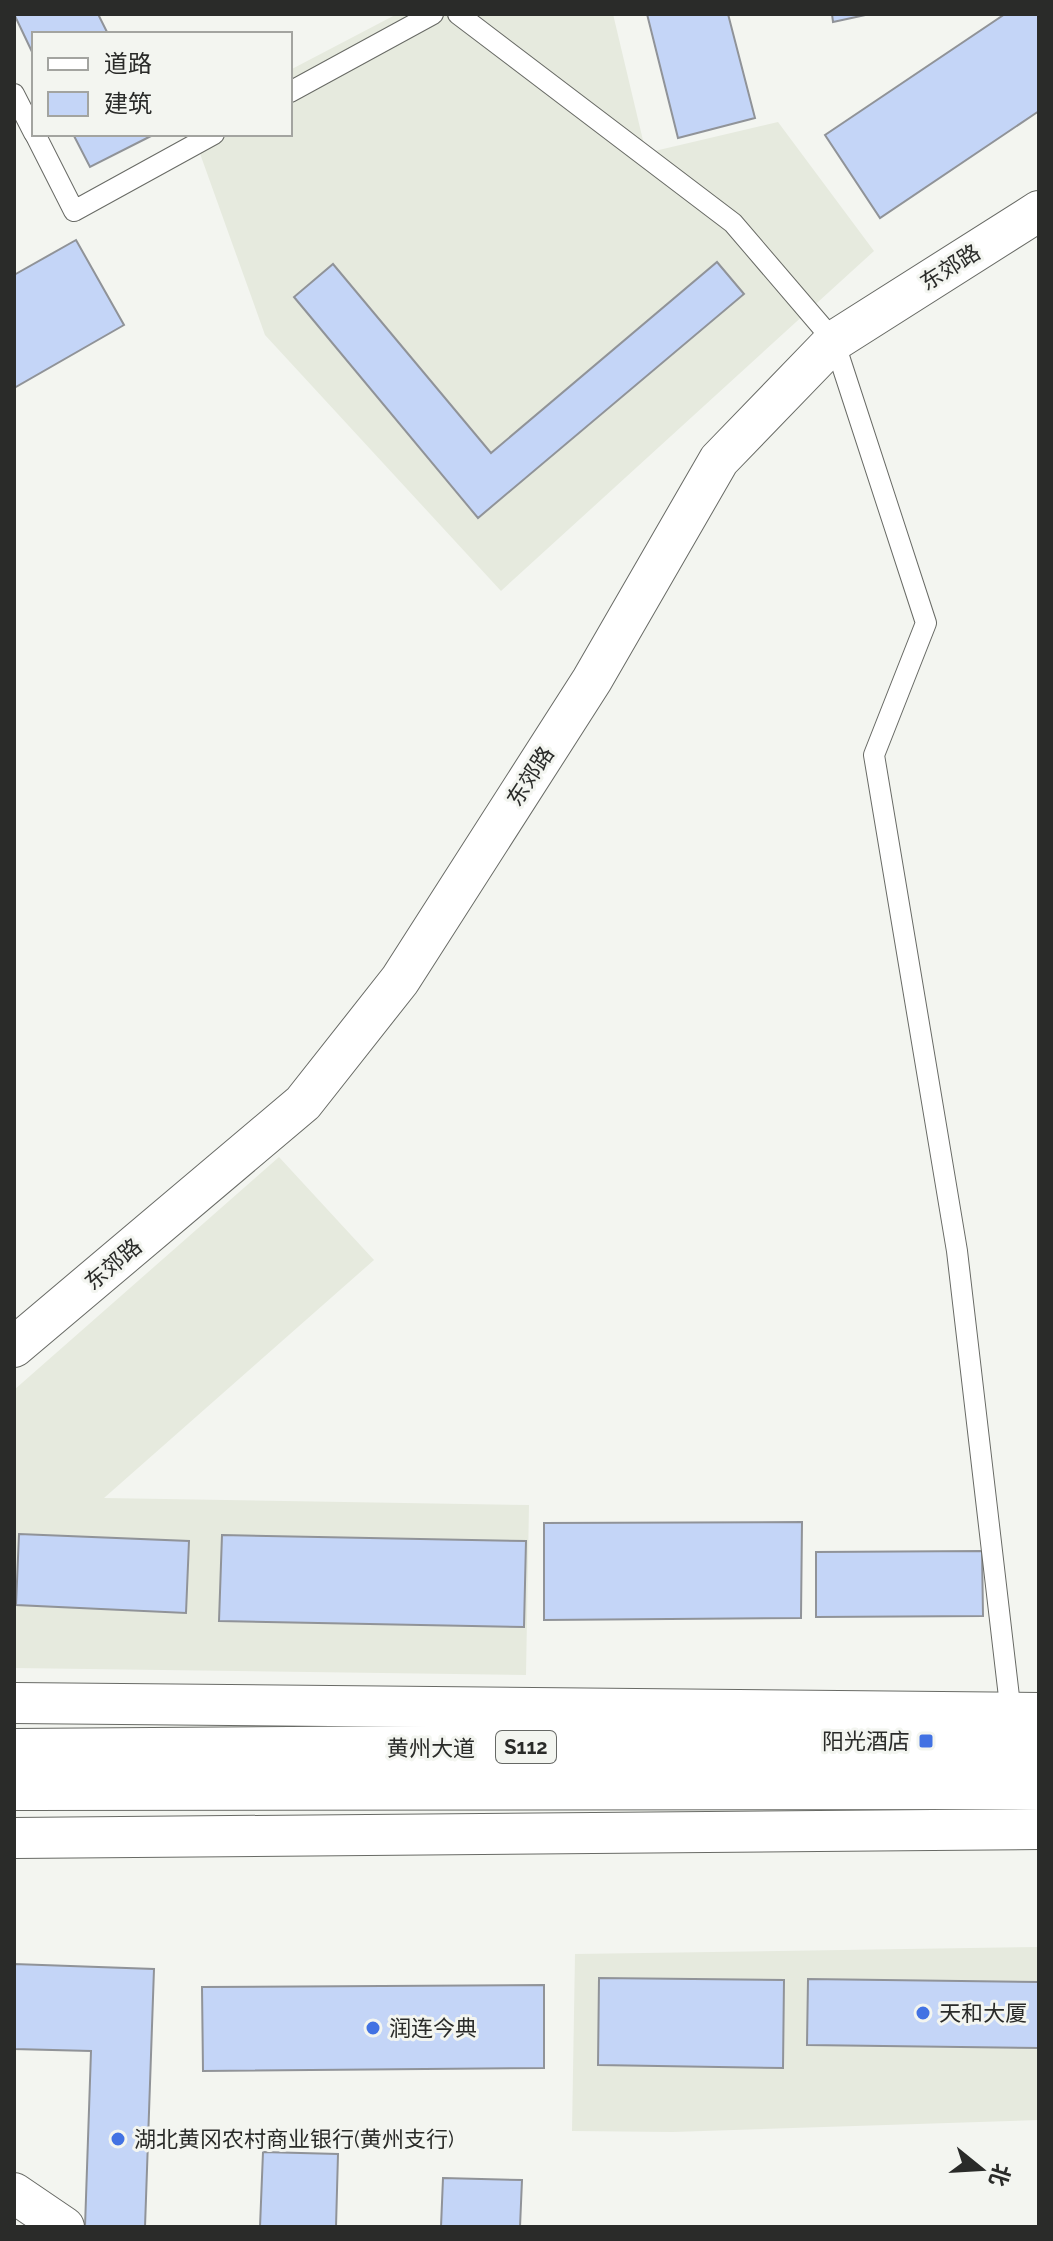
<svg xmlns="http://www.w3.org/2000/svg" width="1053" height="2241" viewBox="0 0 1053 2241" font-family="Raleway,'Noto Sans SC',sans-serif">
<style>
.built{fill:#e6eade}
.building{fill:#c4d5f7;stroke:#909398;stroke-width:2}
.lines{fill:none;stroke-linecap:round;stroke-linejoin:round}
.lane-casing{stroke:#686a65;stroke-width:22}
.street-casing{stroke:#686a65;stroke-width:42}
.primary-casing{stroke:#686a65;stroke-width:46}
.lane{stroke:#fff;stroke-width:20}
.street{stroke:#fff;stroke-width:40}
.primary{stroke:#fff;stroke-width:44}
.poi-dot{fill:#4272e3;stroke:#f3f5f0;stroke-width:3}
.labels{text-anchor:middle;stroke-width:6;stroke-linejoin:round;paint-order:stroke}
.shield{fill:#f3f5f0;stroke:#666865;stroke-width:2}
.shield-label{font-size:20px;font-weight:bold;fill:#2a2b29}
.street-label{font-size:22px;fill:#2a2b29;stroke:#f3f5f0}
.poi-label{font-size:22px;fill:#2a2b29;stroke:#f3f5f0;text-anchor:start}
</style>
<rect width="100%" height="100%" fill="#f3f5f0"/>
<!-- built -->
<g class="built">
<polygon points="397,14 613,14 646,153 778,122 874,251 501,591 265,335 193,134 290,134 290,70"/>
<polygon points="279,1157 374,1260 104,1498 529,1505 526,1675 14,1668 14,1390"/>
<polygon points="1039,1947 1039,2120 673,2132 572,2131 575,1954"/>
</g>
<!-- building -->
<g class="building">
<polygon points="14,14 98,14 108,34 34,34 34,56"/>
<polygon points="647,14 728,14 755,118 678,138"/>
<polygon points="832,14 870,14 833,22"/>
<polygon points="1005,14 1039,14 1039,111 880,218 825,135"/>
<polygon points="73,134 155,134 90,167"/>
<polygon points="76,240 124,325 14,388 14,275"/>
<polygon points="717,262 744,294 478,518 294,297 333,264 491,453"/>
<polygon points="802,1522 801,1618 544,1620 544,1523"/>
<polygon points="19,1534 189,1541 186,1613 16,1605"/>
<polygon points="222,1535 526,1541 524,1627 219,1621"/>
<polygon points="982,1551 983,1616 816,1617 816,1552"/>
<polygon points="14,1964 154,1969 145,2227 85,2227 91,2051 14,2049"/>
<polygon points="599,1978 784,1980 783,2068 598,2065"/>
<polygon points="808,1979 1039,1982 1039,2048 807,2045"/>
<polygon points="544,1985 544,2068 203,2071 202,1987"/>
<polygon points="263,2152 338,2154 336,2227 260,2227"/>
<polygon points="443,2178 522,2180 520,2227 441,2227"/>
</g>
<g class="lines">
<!-- lane casing -->
<g class="lane-casing">
<g id="lane">
<polyline points="458,14 733,223 834,341 926,623 874,755 957,1251 1011,1714"/>
<polyline points="290,92 433,14"/>
<polyline points="14,94 34,133"/>
<polyline points="35,134 74,211 214,134"/>
</g>
</g>
<!-- street casing -->
<g class="street-casing">
<g id="street">
<polyline points="14,1347 303,1103 400,980 592,680 719,460 834,341 1039,211"/>
<polyline points="14,1703 1039,1713"/>
<polyline points="14,1838 1039,1829"/>
<polyline points="14,2193 64,2227"/>
</g>
</g>
<!-- primary casing -->
<g class="primary-casing">
<g id="primary">
<polyline points="14,1751 1039,1744"/>
<polyline points="14,1788 1039,1787"/>
</g>
</g>
<!-- lane -->
<use href="#lane" class="lane"/>
<!-- street -->
<use href="#street" class="street"/>
<!-- primary -->
<use href="#primary" class="primary"/>
</g>
<!-- markers -->
<g class="poi-dot">
<rect x="918" y="1733" width="16" height="16" rx="4"/>
<circle cx="923" cy="2013" r="8"/>
<circle cx="373" cy="2028" r="8"/>
<circle cx="118" cy="2139" r="8"/>
</g>
<g class="labels">
<!-- shield labels -->
<rect class="shield" x="496" y="1731" width="60" height="32" rx="6"/>
<g class="shield-label">
<text x="526" y="1754">S112</text>
</g>
<!-- street labels -->
<g class="street-label">
<text transform="translate(950 267) rotate(-32)" y="8">东郊路</text>
<text transform="translate(530 776) rotate(-57)" y="8">东郊路</text>
<text transform="translate(113 1264) rotate(-40)" y="8">东郊路</text>
<text x="431" y="1756">黄州大道</text>
</g>
<!-- poi labels -->
<g class="poi-label">
<text x="910" y="1749" text-anchor="end">阳光酒店</text>
<text x="939" y="2021">天和大厦</text>
<text x="389" y="2036">润连今典</text>
<text x="134" y="2147">湖北黄冈农村商业银行(黄州支行)</text>
</g>
</g>
<!-- border -->
<rect width="1053" height="2241" fill="none" stroke="#2a2b29" stroke-width="32"/>
<!-- legend -->
<rect x="32" y="32" width="260" height="104" fill="#f3f5f0" stroke="#a3a4a0" stroke-width="2"/>
<rect x="48" y="58" width="40" height="12" fill="#ffffff" stroke="#a3a4a0" stroke-width="2"/>
<text x="104" y="72" font-size="24" fill="#2a2b29">道路</text>
<rect x="48" y="92" width="40" height="24" fill="#c4d5f7" stroke="#a3a4a0" stroke-width="2"/>
<text x="104" y="112" font-size="24" fill="#2a2b29">建筑</text>
<!-- north arrow -->
<g transform="translate(981 2169) rotate(108)" stroke="#f3f5f0" stroke-width="6" paint-order="stroke">
<path d="M0-6L14 30L0 20L-14 30Z" fill="#2a2b29"/>
<text y="-12" font-size="22" font-weight="bold" text-anchor="middle" fill="#2a2b29">北</text>
</g>
</svg>
